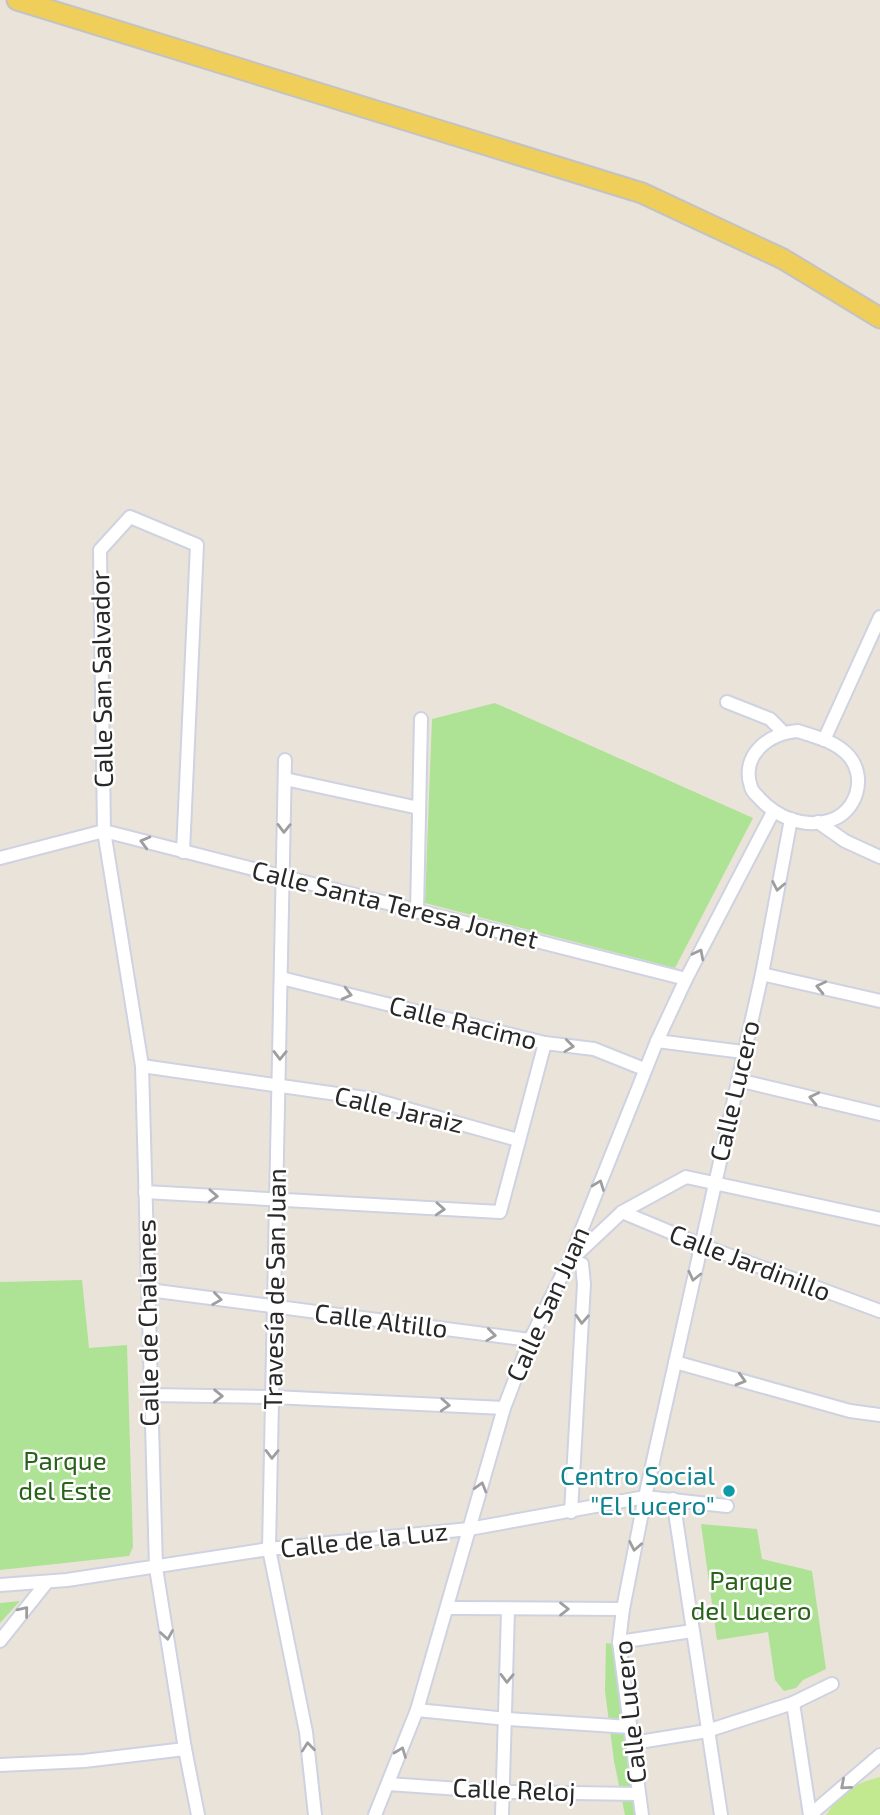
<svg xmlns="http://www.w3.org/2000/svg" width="880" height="1815" viewBox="0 0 880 1815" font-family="'Exo 2',sans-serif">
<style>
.green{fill:#aee295}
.pitch{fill:#c2e990}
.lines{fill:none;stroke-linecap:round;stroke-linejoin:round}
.street-casing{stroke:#ced2e1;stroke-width:16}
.primary-casing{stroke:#c3c3c3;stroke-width:23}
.street{stroke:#fff;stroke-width:12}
.primary{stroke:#efce59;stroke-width:19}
.oneway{stroke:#9e9e9e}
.culture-dot{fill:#0f9aa8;stroke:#fff;stroke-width:2.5}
.labels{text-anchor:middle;stroke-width:5;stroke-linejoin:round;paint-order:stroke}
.street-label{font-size:26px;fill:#282828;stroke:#fff}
.park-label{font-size:26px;fill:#286319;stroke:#fff}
.culture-label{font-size:26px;fill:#0d838f;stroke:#fff;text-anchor:end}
</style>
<rect width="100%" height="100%" fill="#eae3d9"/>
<!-- green -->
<g class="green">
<polygon points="495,703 753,818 675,968 425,903 432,719"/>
<polygon points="82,1280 89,1348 127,1345 133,1547 129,1556 0,1570 0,1282"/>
<polygon points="701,1524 757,1529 762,1559 812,1571 826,1669 803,1680 796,1688 784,1691 775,1680 768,1632 717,1640"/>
<polygon points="20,1601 0,1623 0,1603"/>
<polygon points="606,1643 621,1645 649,1815 625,1815 614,1761 605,1691"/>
</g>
<!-- pitch -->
<path class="pitch" d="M880 1777V1815H826C842 1791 853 1784 880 1777Z"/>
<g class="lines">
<!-- street casing -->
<g class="street-casing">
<g id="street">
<polyline points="727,702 770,719 783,732"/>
<path d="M798 731C815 737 832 740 846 753 869 775 857 814 828 821 803 828 777 817 760 799 757 795 752 792 751 787 740 755 769 733 798 731Z"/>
<polyline points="824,740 880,617"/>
<polyline points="285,760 269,1549 306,1732 315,1815"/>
<polyline points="285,779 419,808"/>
<polyline points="818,822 845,841 880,857"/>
<polyline points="0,858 104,831 100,550 130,517 197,545 183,852"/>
<polyline points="417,912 421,719"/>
<polyline points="762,974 880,1001"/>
<polyline points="281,978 545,1043 594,1049 644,1069"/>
<polyline points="657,1041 743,1052"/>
<polyline points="142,1066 372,1099 518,1140"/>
<polyline points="738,1080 880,1114"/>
<polyline points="145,1192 500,1212 545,1043"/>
<polyline points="622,1212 701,1245 880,1311"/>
<polyline points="572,1259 622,1212 686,1177 880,1219"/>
<polyline points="569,1261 582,1264 584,1284 571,1512"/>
<polyline points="149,1290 530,1340"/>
<polyline points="675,1362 850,1411 880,1415"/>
<polyline points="150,1395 273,1397 504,1408"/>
<polyline points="673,1499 721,1815"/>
<polyline points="0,1585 67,1580 269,1549 469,1529 645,1497 727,1506"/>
<polyline points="447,1608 623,1609"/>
<polyline points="0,1641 47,1582"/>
<polyline points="619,1642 692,1631"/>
<polyline points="793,1703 810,1815"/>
<polyline points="417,1710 507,1719 630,1727"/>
<polyline points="633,1743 707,1731 793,1703 832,1684"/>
<polyline points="0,1765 84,1761 185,1749"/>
<polyline points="388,1784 503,1792 639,1794"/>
<polyline points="198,1815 185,1749 156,1568 142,1066 104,831 686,979"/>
<polyline points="375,1815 417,1710 504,1408 530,1340 569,1261 657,1041 686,979 773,812"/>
<polyline points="502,1815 508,1610"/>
<polyline points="642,1815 619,1642 623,1609 645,1497 762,974 791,819"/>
<polyline points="810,1815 880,1755"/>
</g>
</g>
<!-- primary casing -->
<g class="primary-casing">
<polyline id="primary" points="17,0 642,193 783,259 880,318"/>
</g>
<!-- street -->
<use href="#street" class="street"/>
<!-- primary -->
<use href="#primary" class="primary"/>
</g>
<!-- one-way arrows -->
<defs><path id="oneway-chevron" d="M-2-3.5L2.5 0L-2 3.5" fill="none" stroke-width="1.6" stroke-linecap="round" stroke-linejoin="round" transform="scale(1.75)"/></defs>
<g class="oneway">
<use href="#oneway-chevron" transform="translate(284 828) rotate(91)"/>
<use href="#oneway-chevron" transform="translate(145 842) rotate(-165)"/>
<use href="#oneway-chevron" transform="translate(778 886) rotate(101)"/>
<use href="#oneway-chevron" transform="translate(699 954) rotate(-63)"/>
<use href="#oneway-chevron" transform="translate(821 987) rotate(-167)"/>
<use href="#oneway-chevron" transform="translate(347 994) rotate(14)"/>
<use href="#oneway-chevron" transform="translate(569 1046) rotate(7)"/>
<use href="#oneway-chevron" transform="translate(280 1055) rotate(91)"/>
<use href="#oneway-chevron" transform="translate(814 1098) rotate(-167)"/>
<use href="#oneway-chevron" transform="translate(599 1185) rotate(-69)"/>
<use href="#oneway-chevron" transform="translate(213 1196) rotate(3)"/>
<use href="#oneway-chevron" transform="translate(440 1209) rotate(3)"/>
<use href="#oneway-chevron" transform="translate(694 1276) rotate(103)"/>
<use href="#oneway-chevron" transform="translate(217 1299) rotate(8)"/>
<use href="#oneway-chevron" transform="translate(582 1319) rotate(93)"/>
<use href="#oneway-chevron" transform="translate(491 1335) rotate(7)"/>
<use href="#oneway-chevron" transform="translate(741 1380) rotate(16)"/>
<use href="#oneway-chevron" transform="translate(218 1396) rotate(1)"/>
<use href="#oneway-chevron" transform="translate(445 1405) rotate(3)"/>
<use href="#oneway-chevron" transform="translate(272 1454) rotate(91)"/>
<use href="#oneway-chevron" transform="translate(481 1487) rotate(-74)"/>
<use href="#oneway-chevron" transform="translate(635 1546) rotate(101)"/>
<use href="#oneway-chevron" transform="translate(564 1609)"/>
<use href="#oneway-chevron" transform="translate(24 1611) rotate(-51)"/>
<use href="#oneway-chevron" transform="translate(167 1635) rotate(81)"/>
<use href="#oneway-chevron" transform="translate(507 1678) rotate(91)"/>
<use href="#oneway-chevron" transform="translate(308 1747) rotate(-96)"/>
<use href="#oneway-chevron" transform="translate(401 1752) rotate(-69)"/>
<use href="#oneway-chevron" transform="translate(845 1785) rotate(139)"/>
</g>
<!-- markers -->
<circle class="culture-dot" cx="729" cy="1491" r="7"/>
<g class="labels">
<!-- street labels -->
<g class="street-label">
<text transform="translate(102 679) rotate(-91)" y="9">Calle San Salvador</text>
<text transform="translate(395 905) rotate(14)" y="9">Calle Santa Teresa Jornet</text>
<text transform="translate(463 1023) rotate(14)" y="9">Calle Racimo</text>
<text transform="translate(735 1091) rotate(-77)" y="9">Calle Lucero</text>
<text transform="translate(399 1110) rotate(13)" y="9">Calle Jaraiz</text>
<text transform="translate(750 1263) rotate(21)" y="9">Calle Jardinillo</text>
<text transform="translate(275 1289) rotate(-89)" y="9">Travesía de San Juan</text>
<text transform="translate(548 1304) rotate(-66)" y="9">Calle San Juan</text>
<text transform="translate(381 1321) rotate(7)" y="9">Calle Altillo</text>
<text transform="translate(148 1323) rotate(-91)" y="9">Calle de Chalanes</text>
<text transform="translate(364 1540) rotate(-6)" y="9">Calle de la Luz</text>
<text transform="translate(630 1712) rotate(-96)" y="9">Calle Lucero</text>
<text transform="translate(514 1790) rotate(2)" y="9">Calle Reloj</text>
</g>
<!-- park labels -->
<g class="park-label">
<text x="65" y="1470">Parque<tspan x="65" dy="30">del Este</tspan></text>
<text x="751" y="1590">Parque<tspan x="751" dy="30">del Lucero</tspan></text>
</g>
<!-- culture labels -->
<g class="culture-label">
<text x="715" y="1485">Centro Social<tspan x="715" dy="30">"El Lucero"</tspan></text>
</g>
</g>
</svg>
